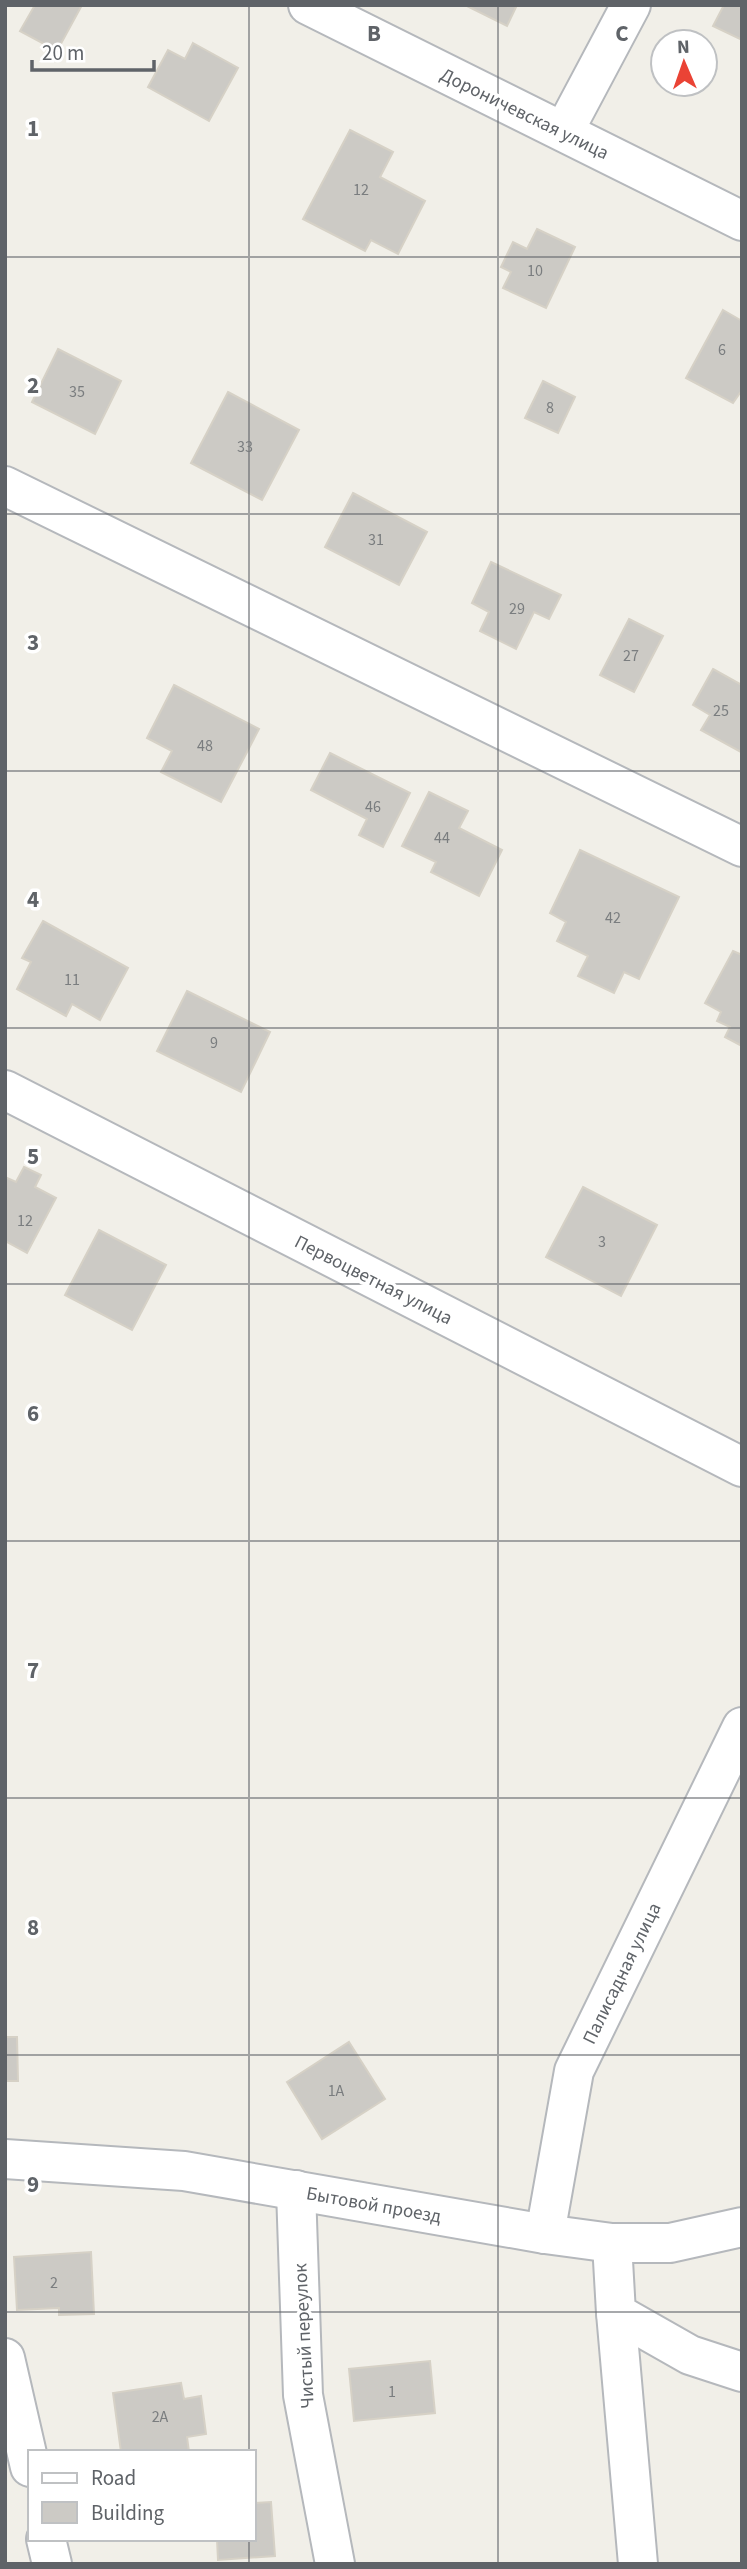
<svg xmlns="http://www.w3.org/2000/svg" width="747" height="2569" viewBox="0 0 747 2569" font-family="'Source Sans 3',sans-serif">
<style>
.building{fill:#cccac5;stroke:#d6d1c6;stroke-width:2}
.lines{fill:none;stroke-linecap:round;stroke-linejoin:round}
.minor-casing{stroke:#b5b8bc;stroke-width:42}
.minor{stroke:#fff;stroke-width:38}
.grid{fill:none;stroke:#5f6368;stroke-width:2;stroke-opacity:0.55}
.labels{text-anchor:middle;stroke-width:7;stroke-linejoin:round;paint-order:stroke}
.number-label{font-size:16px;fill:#7a7d7f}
.street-label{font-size:19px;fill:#5f6368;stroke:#fff}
.grid-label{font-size:23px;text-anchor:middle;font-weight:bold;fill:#5f6368;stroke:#fff;stroke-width:7;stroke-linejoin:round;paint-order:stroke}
</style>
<rect width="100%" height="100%" fill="#f1efe8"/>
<!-- building -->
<g class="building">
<polygon points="35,5 82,5 57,51 20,31"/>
<polygon points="465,5 517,5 507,26"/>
<polygon points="724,5 742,5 742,40 713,26"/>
<polygon points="193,43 238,68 209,121 148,87 168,50 185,59"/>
<polygon points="350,130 393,152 380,177 425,201 398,254 371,240 365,251 303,219"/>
<polygon points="537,229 575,247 546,308 503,288 511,272 501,267 513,242 527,249"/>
<polygon points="723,310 742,321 742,390 733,403 686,378"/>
<polygon points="58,349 121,381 95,434 32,402"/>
<polygon points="543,381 575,397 558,433 525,418"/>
<polygon points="228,392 299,430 262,500 191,463"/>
<polygon points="353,493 427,532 399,585 325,547"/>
<polygon points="491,562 561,595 549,619 534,612 516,649 480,631 489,612 472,603"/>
<polygon points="629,619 663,636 634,692 600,675"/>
<polygon points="713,669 742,685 741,752 701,730 710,715 693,705"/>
<polygon points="174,685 259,729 221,802 161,772 172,751 147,738"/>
<polygon points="330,753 410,793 383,847 359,835 367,819 311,790"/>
<polygon points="429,792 468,811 459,828 502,850 479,896 431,872 436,862 402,846"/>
<polygon points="580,850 679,897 639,979 624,972 614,993 578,976 588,956 557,941 566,922 550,913"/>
<polygon points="43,921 128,968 100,1020 72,1004 66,1016 17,989 31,962 22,958"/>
<polygon points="733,951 742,955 742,1046 725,1037 730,1027 717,1021 721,1012 705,1003"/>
<polygon points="187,991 270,1032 241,1092 157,1051"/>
<polygon points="24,1167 41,1175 35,1187 56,1198 27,1253 5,1241 5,1177 16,1182"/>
<polygon points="583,1187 657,1225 621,1296 546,1257"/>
<polygon points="99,1230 166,1265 132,1330 65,1295"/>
<polygon points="5,2037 17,2037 18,2081 5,2081"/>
<polygon points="349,2042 385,2099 322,2139 287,2082"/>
<polygon points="91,2252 94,2314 59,2315 59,2308 17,2310 14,2257"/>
<polygon points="430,2361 435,2413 354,2421 349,2369"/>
<polygon points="181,2383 184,2399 201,2396 206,2434 187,2437 189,2452 121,2452 113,2393"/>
<polygon points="271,2502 275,2556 218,2560 217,2539 254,2539 254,2503"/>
</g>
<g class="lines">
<!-- minor casing -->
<g class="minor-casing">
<g id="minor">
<polyline points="308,5 742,221"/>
<polyline points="564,131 631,5"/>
<polyline points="5,486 742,847"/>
<polyline points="5,1090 742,1467"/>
<polyline points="5,2159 184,2171 545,2234 612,2243 670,2243 742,2227"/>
<polyline points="296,2190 303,2395 335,2564"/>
<polyline points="545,2234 574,2071 742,1727"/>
<polyline points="612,2243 616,2313 690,2355 742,2372"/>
<polyline points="616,2313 638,2564"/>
<polyline points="5,2358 30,2467"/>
<polyline points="46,2539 52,2564"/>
</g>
</g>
<!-- minor -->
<use href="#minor" class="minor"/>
</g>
<!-- grid -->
<path class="grid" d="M249 5V2452M498 5V2564M5 257H742M5 514H742M5 771H742M5 1028H742M5 1284H742M5 1541H742M5 1798H742M5 2055H742M5 2312H742M249 2539V2564"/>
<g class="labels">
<!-- number labels -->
<g class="number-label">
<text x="361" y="195">12</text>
<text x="535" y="276">10</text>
<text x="722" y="355">6</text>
<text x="77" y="397">35</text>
<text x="550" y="413">8</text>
<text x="245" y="452">33</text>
<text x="376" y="545">31</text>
<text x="517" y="614">29</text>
<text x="631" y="661">27</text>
<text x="721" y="716">25</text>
<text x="205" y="751">48</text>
<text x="373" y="812">46</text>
<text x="442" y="843">44</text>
<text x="613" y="923">42</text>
<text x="72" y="985">11</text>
<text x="214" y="1048">9</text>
<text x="25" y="1226">12</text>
<text x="602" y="1247">3</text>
<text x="336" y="2096">1А</text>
<text x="54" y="2288">2</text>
<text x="392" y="2397">1</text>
<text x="160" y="2422">2А</text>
</g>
<!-- street labels -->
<g class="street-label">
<text transform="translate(525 113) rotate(26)" y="7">Дороничевская улица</text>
<text transform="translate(374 1279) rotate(27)" y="7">Первоцветная улица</text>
<text transform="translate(621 1973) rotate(-64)" y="7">Палисадная улица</text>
<text transform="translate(374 2204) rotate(10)" y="7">Бытовой проезд</text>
<text transform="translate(303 2336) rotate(-93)" y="7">Чистый переулок</text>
</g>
</g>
<g class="grid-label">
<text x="374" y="41">B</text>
<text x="622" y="41">C</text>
<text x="33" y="136">1</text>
<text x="33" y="393">2</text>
<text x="33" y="650">3</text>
<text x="33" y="907">4</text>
<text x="33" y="1164">5</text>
<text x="33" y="1421">6</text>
<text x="33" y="1678">7</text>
<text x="33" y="1935">8</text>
<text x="33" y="2192">9</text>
</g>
<!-- border -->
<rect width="747" height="2569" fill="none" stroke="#5f6368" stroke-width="14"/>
<!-- legend -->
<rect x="28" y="2450" width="228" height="91" fill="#ffffff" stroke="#bfc1c3" stroke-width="2"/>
<rect x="42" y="2473" width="35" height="10" fill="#ffffff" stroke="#bfc1c3" stroke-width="2"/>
<text x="91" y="2485" font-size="21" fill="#5f6368">Road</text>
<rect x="42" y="2502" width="35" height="21" fill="#cccac5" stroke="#bfc1c3" stroke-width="2"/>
<text x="91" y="2520" font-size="21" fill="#5f6368">Building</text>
<!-- north arrow -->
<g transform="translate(684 63) rotate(358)"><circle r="33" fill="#ffffff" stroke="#bfc1c3" stroke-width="2"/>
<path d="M0-5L12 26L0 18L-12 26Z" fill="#ea4335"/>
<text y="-10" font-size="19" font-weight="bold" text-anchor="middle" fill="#5f6368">N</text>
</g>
<!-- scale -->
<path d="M32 60v10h122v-10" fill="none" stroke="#5f6368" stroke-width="3.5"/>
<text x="42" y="60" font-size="21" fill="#5f6368" stroke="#ffffff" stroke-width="5" paint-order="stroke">20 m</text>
</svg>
